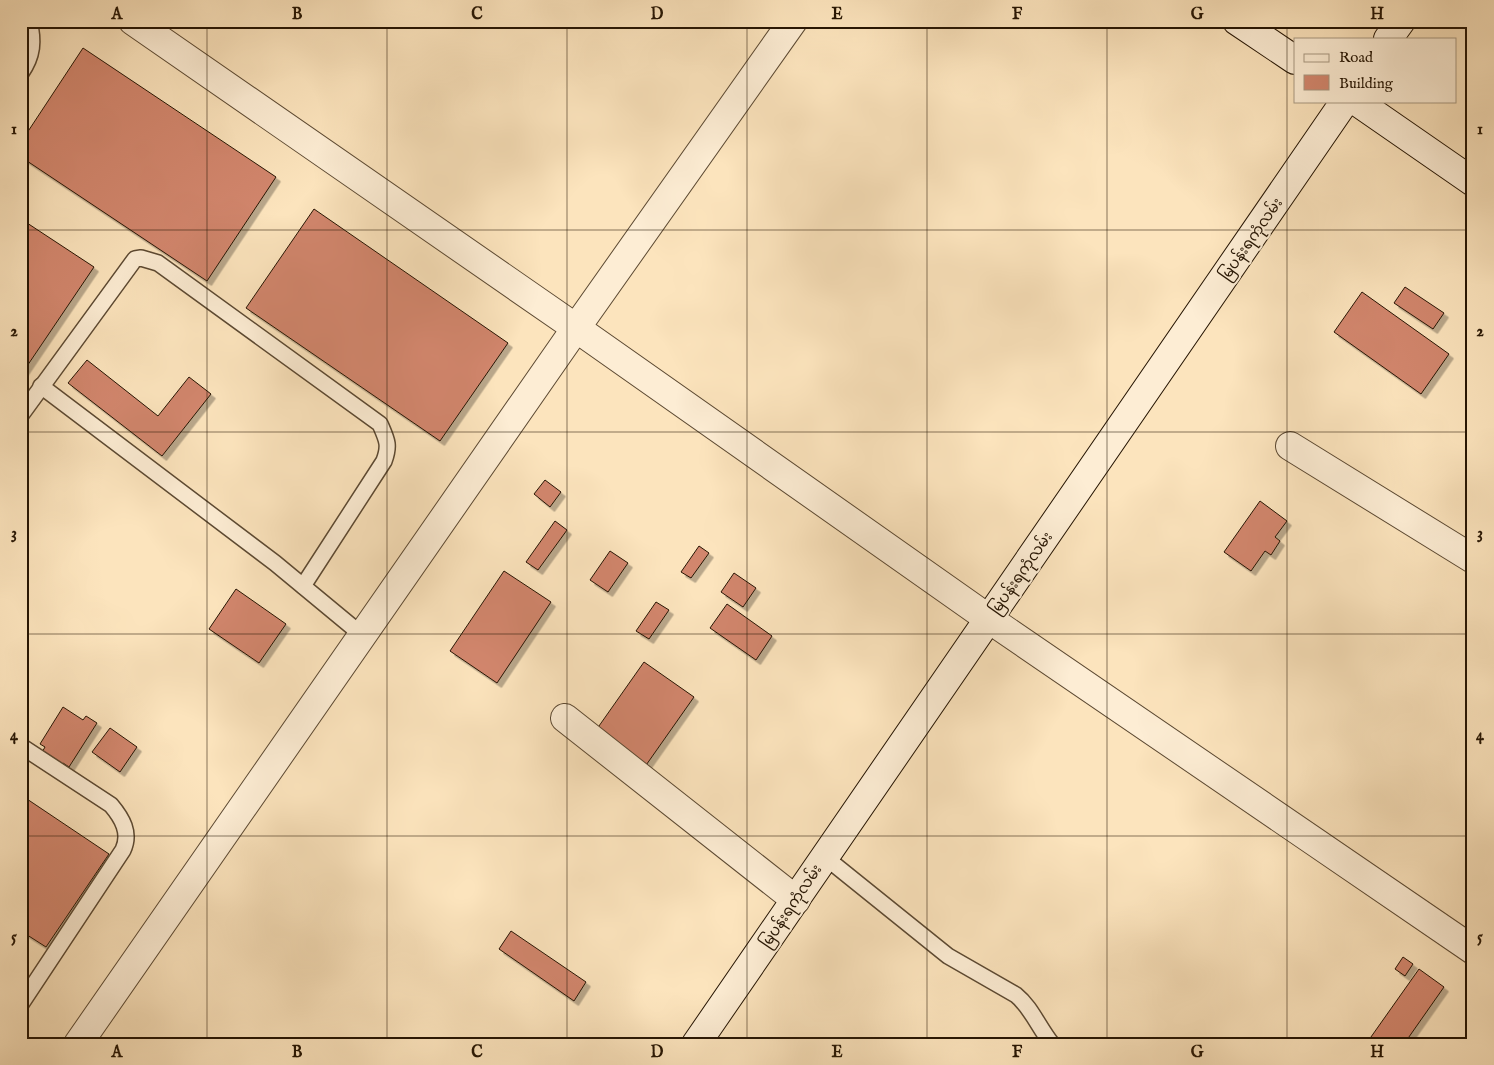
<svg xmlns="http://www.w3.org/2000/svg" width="1494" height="1065" viewBox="0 0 1494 1065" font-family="'IM FELL English','Noto Sans Myanmar',serif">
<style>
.building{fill:#d2866d;stroke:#261503;filter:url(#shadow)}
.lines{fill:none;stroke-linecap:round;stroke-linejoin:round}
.lane-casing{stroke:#5c4932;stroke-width:18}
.street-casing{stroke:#5c4932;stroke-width:30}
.secondary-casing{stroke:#261503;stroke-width:30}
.lane{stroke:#fdedd4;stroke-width:15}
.street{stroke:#fdedd4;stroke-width:28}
.secondary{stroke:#fdedd4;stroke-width:28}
.grid{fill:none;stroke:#261503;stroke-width:1;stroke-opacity:0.55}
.labels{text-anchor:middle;stroke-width:4;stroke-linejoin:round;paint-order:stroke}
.street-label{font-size:15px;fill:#261503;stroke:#fdedd4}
.neatline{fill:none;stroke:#261503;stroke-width:2}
.grid-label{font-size:16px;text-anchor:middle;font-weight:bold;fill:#261503}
</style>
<defs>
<filter id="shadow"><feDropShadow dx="4.5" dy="4.5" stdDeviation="0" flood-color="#0004"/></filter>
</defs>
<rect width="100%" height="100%" fill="#fce4bd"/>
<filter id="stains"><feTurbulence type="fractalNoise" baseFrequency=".004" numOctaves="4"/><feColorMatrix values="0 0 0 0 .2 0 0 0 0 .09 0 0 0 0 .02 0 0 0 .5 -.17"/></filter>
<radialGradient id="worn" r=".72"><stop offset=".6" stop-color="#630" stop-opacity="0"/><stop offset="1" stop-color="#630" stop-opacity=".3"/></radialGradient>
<!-- building -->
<g class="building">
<polygon points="83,48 276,177 207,281 21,157 21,142"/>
<polygon points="314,209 508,343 440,441 246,308"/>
<polygon points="21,219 94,267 21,375"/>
<polygon points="1405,287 1444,313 1433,329 1394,303"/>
<polygon points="1362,292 1449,354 1421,394 1334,332"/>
<polygon points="87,360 158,416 189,377 211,394 162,456 68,383"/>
<polygon points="545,480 561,492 550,507 534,494"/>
<polygon points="1260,501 1287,521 1275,537 1280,541 1271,555 1265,551 1251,571 1224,552"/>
<polygon points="555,521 567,530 538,570 526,562"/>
<polygon points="699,546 709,553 691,578 681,572"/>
<polygon points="610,551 628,563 608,592 590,580"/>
<polygon points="504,571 551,602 497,683 450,651"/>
<polygon points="734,573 756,588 743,607 721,592"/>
<polygon points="236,589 286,624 259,663 209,629"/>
<polygon points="656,602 669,610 649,639 636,631"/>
<polygon points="727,604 772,636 756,660 710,628"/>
<polygon points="644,662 694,697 637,778 587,743"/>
<polygon points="63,707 83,720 86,716 97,723 69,767 63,763 60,766 41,754 45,747 40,744"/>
<polygon points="110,728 137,747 120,772 92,752"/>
<polygon points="21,795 109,854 46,947 21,931"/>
<polygon points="511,931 586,982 574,1001 499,949"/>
<polygon points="1403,957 1413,964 1405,976 1395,969"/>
<polygon points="1419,969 1444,987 1404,1044 1366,1044"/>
</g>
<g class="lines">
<!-- lane casing -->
<g class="lane-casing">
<g id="lane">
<path d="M21 73C33 56 34 41 29 21"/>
<polyline points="41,386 275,563 362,635"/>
<path d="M21 415 135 259 141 258 158 263 380 424C387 440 390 445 384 461L303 586"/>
<path d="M21 746 111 805C122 818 131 833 123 850L21 1004"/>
<path d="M825 857 948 956 1016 995C1031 1007 1039 1028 1052 1044"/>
</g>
</g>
<!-- street casing -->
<g class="street-casing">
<g id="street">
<polyline points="133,21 576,328 989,619 1473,950"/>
<polyline points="1290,446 1473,559"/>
<polyline points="565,718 796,900"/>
<polyline points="78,1044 576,328 793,21"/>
</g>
</g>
<!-- secondary casing -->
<g class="secondary-casing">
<g id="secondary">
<polyline points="1237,21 1295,60"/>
<polyline points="1388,39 1401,21"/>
<polyline points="1356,101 1473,182"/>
<polyline points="696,1044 1345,101"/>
</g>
</g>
<!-- lane -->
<use href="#lane" class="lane"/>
<!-- street -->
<use href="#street" class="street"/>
<!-- secondary -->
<use href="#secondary" class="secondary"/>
</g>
<!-- grid -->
<path class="grid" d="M207 21V1044M387 21V1044M567 21V1044M747 21V1044M927 21V1044M1107 21V1044M1287 21V1044M21 230H1473M21 432H1473M21 634H1473M21 836H1473"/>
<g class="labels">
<!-- street labels -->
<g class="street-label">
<text transform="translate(1251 239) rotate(-55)" y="5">မြပန်းရကုံလမ်း</text>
<text transform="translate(1021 573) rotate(-55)" y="5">မြပန်းရကုံလမ်း</text>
<text transform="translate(791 906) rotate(-56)" y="5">မြပန်းရကုံလမ်း</text>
</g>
</g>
<!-- margin -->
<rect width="1494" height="1065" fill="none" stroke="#fce4bd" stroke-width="55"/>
<!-- legend -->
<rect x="1294" y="38" width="162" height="65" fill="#fdedd4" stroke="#a79780"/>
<rect x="1304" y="54" width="25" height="8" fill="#fdedd4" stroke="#a79780"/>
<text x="1339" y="62" font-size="15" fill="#261503">Road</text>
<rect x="1304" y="75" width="25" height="15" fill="#d2866d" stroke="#a79780"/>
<text x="1339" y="88" font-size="15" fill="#261503">Building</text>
<rect x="28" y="28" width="1438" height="1010" class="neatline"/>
<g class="grid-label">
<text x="117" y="19">A</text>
<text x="297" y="19">B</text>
<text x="477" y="19">C</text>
<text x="657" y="19">D</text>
<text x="837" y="19">E</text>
<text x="1017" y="19">F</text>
<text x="1197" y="19">G</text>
<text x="1377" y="19">H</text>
<text x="14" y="134">1</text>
<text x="1480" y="134">1</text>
<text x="14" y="336">2</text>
<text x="1480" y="336">2</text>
<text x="14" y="538">3</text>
<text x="1480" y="538">3</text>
<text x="14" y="740">4</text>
<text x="1480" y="740">4</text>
<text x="14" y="942">5</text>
<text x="1480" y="942">5</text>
<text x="117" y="1057">A</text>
<text x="297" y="1057">B</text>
<text x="477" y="1057">C</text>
<text x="657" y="1057">D</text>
<text x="837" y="1057">E</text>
<text x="1017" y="1057">F</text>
<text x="1197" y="1057">G</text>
<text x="1377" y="1057">H</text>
</g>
<rect width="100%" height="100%" filter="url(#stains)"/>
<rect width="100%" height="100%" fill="url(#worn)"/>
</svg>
